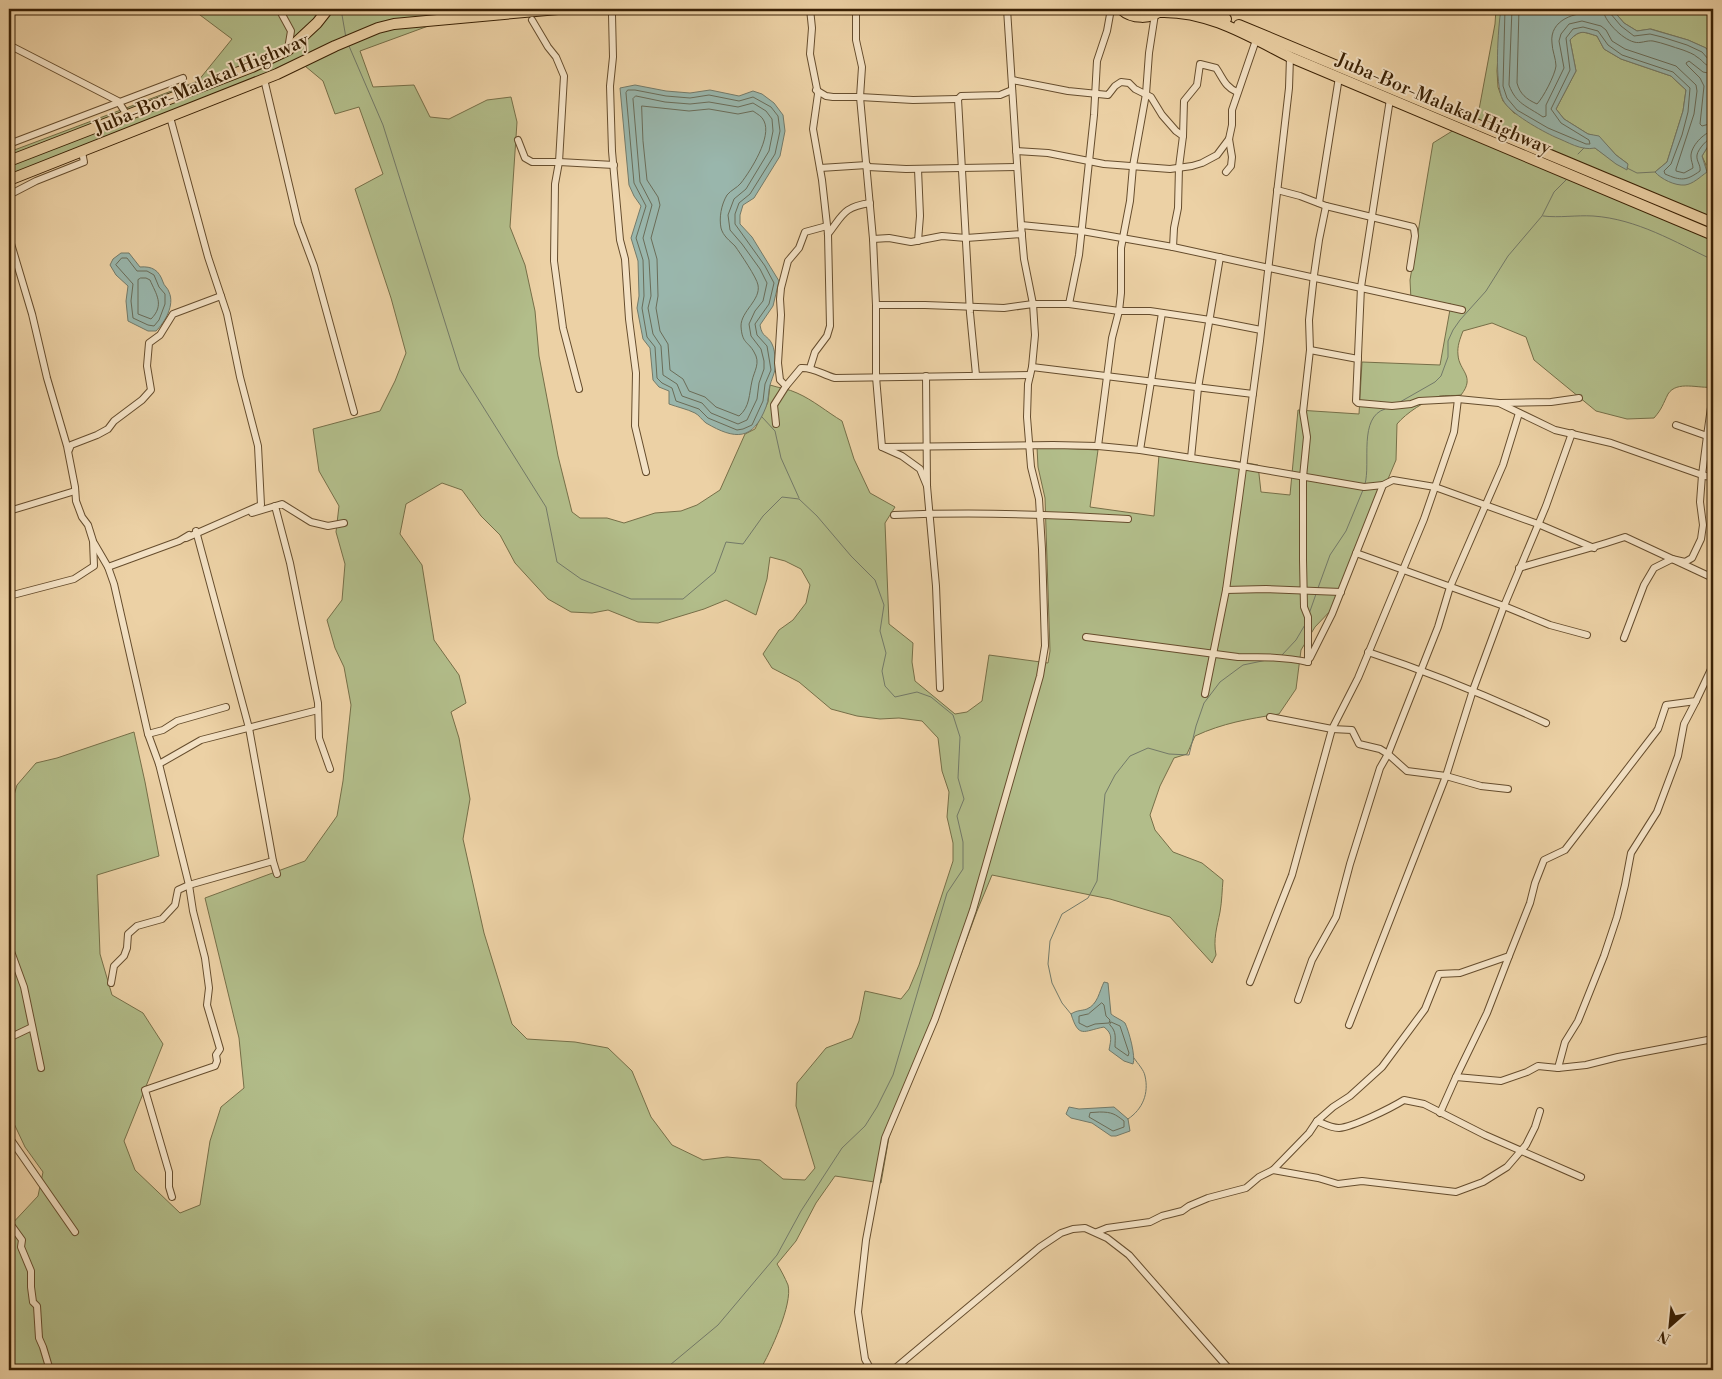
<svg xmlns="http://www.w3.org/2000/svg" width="1722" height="1379" viewBox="0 0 1722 1379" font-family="'Libre Bodoni',serif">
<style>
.green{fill:#b2bd8a;stroke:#766f48;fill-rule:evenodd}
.water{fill:#99b6ac;stroke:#737a69}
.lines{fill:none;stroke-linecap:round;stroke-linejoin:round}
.shore{stroke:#6a6c58;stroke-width:1}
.stream{stroke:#737a69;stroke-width:1}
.minor-casing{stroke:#664d2d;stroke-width:8}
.trunk-casing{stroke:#3a2105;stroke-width:12}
.minor{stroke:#f3e1c4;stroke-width:6}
.trunk{stroke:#ecd1a5;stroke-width:10}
.labels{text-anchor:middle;stroke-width:4;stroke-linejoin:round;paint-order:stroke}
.street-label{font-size:19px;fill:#3a2105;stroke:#f3e1c4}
</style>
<rect width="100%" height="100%" fill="#ecd1a5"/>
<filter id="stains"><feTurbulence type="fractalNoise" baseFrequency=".004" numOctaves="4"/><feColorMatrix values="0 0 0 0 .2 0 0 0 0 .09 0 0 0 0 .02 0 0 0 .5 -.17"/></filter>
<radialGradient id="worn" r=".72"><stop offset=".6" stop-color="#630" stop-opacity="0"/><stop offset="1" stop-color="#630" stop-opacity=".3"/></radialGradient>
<!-- green -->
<g class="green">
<path d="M192 9H505L508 16 431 25 360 51 373 87 414 85 430 117 449 119 487 100 511 97 517 122 510 227 525 265 535 311 539 356 558 456 572 512 580 518H607L624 523 655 513 681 511 697 505 720 490 745 434 755 429 768 402 770 385C779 388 789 389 797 393 813 400 827 412 842 421L854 459 870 493 895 507 885 523 889 624 913 643 912 662 915 681 955 714 967 712 982 701 989 655 1048 663 1050 651 1045 498 1038 467 1037 447 1098 450 1090 507 1154 516 1159 455 1236 461 1258 465 1261 492 1290 495 1298 410 1359 414 1362 362 1440 365 1451 304 1411 300 1410 280 1433 143 1478 115 1495 24 1496 9H1501L1497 71 1498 87 1503 101 1514 113 1595 148 1605 155 1628 164 1616 155 1599 137 1588 134 1564 119 1556 109 1576 71 1570 40C1580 29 1584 32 1597 36L1604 49 1621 59 1671 76 1686 90 1683 111 1667 162 1655 172 1706 165 1702 156 1713 138V387C1699 389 1677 380 1668 394 1663 404 1662 409 1654 418L1627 419 1596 411 1534 360 1526 337 1492 323 1463 331C1460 339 1457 346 1458 355 1459 371 1476 376 1461 395 1454 396 1446 395 1440 396 1426 400 1406 413 1397 424L1396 460 1334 607 1315 627 1301 650 1296 689 1279 714C1248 719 1223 723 1195 736L1187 754 1174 758 1160 786 1150 815 1155 830 1173 852 1202 863 1223 880C1222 890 1222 901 1220 912 1217 927 1213 939 1216 955L1212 963 1170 917 1110 899 992 875 977 911 945 998 908 1086 889 1137 881 1183 835 1176 816 1203 796 1241 777 1264C781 1270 785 1278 788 1285 793 1304 770 1353 760 1370H13L14 1359 9 1349V1227L38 1196 43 1172 25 1147 9 1113V823L11 805 17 785 36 763 57 758 134 732 145 782 159 856 97 875 100 954 112 995 143 1013 163 1044 124 1141 135 1170 180 1213 200 1205 210 1141 221 1107 244 1088 239 1038 205 898 305 861 337 816 343 781 351 705 344 667 335 648 327 620 342 600 345 564 336 532 339 506 319 471 313 429 380 411 395 381 406 353 391 298 355 189 383 174 359 107 335 114 323 81 305 66 232 97 9 184V152L198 81 232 39ZM442 483 462 490 481 516 500 535 515 563 548 599 571 612 592 613 608 610 638 622 658 623 704 609 726 600 756 615 767 579 770 557 785 561 801 569 810 585 806 603 793 620 779 630 763 654 772 668 799 682 831 709 857 716 880 719 899 718 922 721 938 738 942 771 949 792 947 817 953 843V861L919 965 909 989 901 999 865 991 859 1021 852 1038 826 1048 797 1083 796 1106 815 1168 805 1180 783 1179 760 1160 727 1157 703 1160 672 1145 651 1117 632 1071 608 1048 575 1042 527 1039 512 1024 484 933 463 839 470 799 459 738 451 712 466 703 459 675 434 640 422 565 400 534 406 504Z"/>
<polygon points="1612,9 1713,9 1713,58 1706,48 1688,40 1651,29 1637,31 1624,23"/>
</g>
<!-- water -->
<g class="water">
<path d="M1501 9H1612L1624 23 1637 31 1650 29 1688 40 1706 48 1713 58V138L1702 156 1707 172C1700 177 1693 184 1685 185 1675 186 1661 179 1655 172L1667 162 1683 111 1686 90 1671 76 1621 59 1604 49 1597 36C1584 32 1580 29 1570 40L1576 71 1556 109 1564 119 1588 134 1599 136 1616 155 1628 164 1627 170 1616 164 1595 148C1581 151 1568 142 1555 137 1542 131 1509 113 1503 100 1494 84 1498 28 1501 9Z"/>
<path d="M635 85 666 91 690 93 710 90 739 96 753 91 762 94 774 103 783 115 785 131 780 156 754 198 743 205 740 215V224L752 237 779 281 773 306 760 325C762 338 768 335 772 344 774 348 775 354 775 359 777 369 773 375 770 385 768 392 769 400 766 407 753 441 735 440 706 423 702 420 699 415 695 413 687 409 677 407 669 404V391L659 387 653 380 650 348 643 339 637 308 639 296 638 261 631 238 641 206 634 196 629 185 620 88Z"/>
<path d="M121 253H129L140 267C152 266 159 270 163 282 164 286 168 288 169 292 175 305 165 322 156 331H148L128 321 126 301 128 286 116 275 110 265 113 259Z"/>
<path d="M1104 982 1108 983 1111 1014C1114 1017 1122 1020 1125 1023 1129 1031 1136 1057 1133 1064L1124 1061 1109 1050C1111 1039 1113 1034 1104 1027 1083 1031 1079 1039 1071 1014 1077 1010 1081 1011 1087 1009 1098 1004 1099 992 1104 982Z"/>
<polygon points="1069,1107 1079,1109 1114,1107 1128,1119 1130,1131 1116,1136 1111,1136 1092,1123 1071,1118 1066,1114"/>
</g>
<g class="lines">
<!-- shore -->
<g class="shore">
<path d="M1505 9 1503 86 1507 98 1517 110 1548 128 1586 144H1590L1589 140 1561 123 1551 109 1570 70 1566 38 1573 29 1583 27 1598 31 1608 45 1622 55 1673 72 1690 88 1688 112 1682 135 1671 164 1664 171 1665 174C1681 181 1686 181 1700 171 1701 165 1696 161 1697 155 1698 149 1708 138 1713 137"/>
<path d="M1512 9 1509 85C1516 104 1527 106 1543 117L1546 116V105L1564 68 1559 41 1561 34 1569 24 1582 21 1601 26 1606 30 1612 41 1625 49 1676 66 1696 85 1697 91 1694 114 1676 169V171L1684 173 1693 168C1693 164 1691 161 1691 157 1690 147 1704 132 1713 131"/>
<path d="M1519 9 1517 83C1520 94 1526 99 1537 104 1543 98 1555 75 1556 66 1556 59 1552 50 1552 43 1549 20 1576 11 1593 14L1595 9"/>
<path d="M1603 9C1603 20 1622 39 1634 42 1640 44 1647 40 1653 41 1663 43 1673 47 1683 50 1688 52 1694 54 1697 57 1704 61 1704 66 1713 67"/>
<polyline points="1609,9 1610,13 1621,26 1634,36 1650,34 1662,37 1687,45 1702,52 1709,60 1713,61"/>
<polyline points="1713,74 1703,72 1689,61 1686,63 1687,65 1700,78 1704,86 1700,124 1702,126 1713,123"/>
<polygon points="628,90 635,90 666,96 690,98 709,95 739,101 753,97 771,107 778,116 780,131 775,154 750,194 739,203 735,214 735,224 765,266 774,283 769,304 755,324 757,335 767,346 771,370 765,384 763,401 752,425 743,429 737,430 708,418 699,409 676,401 672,388 662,383 657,378 655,347 647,337 642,308 644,296 643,260 636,238 646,206 634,183 626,93"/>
<polygon points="636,96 665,102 690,104 709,102 738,107 753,103 766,111 772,119 773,131 769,151 746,189 734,199 728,215 730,230 742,244 760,269 767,283 763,301 755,311 749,324 751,336 761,349 764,361 764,369 759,383 757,399 747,420 738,424 711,413 702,403 682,396 677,384 663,375 661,346 653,334 648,308 651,296 649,260 643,238 652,205 640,182 633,99"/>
<path d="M642 106 689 111 709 109 738 114 753 111C757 114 762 116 764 121 772 137 751 170 741 183 737 188 731 190 727 195 721 205 719 218 721 228 723 236 730 241 735 246 740 253 757 278 758 285 761 300 741 311 741 326 742 344 748 341 754 352 761 363 754 371 752 381 749 394 750 407 739 416L716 407 705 397 689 391 683 379 670 370 668 344 660 331 656 308 658 296 657 259 651 238 660 205 658 197 647 180 643 141Z"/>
<polygon points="122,258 127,258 137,271 147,271 154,275 159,287 165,294 165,304 159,320 154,326 148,325 133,318 131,301 133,284 116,265"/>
<path d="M141 278H146L150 280C156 294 165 305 151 319L138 314V280Z"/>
<polygon points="1102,1003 1104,1005 1106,1016 1110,1020 1109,1023 1095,1024 1087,1027 1079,1023 1079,1016 1088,1014"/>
<path d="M1111 1022 1120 1026 1129 1053 1128 1056 1115 1047C1115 1038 1117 1032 1110 1025Z"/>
<path d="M1100 1112C1112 1112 1115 1114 1124 1121V1127L1113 1131 1089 1117 1090 1113Z"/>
</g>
<!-- stream -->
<g class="stream">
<polyline points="341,9 346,38"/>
<polyline points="349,46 383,125 460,370 546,507 557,562 581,579 631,599 683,599 715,572 726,542 743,544 763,516 782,497 799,499 817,516 851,556 875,580 884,605 880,631 886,653 882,671 885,686 895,697 917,692 931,697 953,715 960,737 958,778 964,799 957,816 963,842 963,869 947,893 893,1075 877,1107 865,1126 842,1148 801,1211 777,1255 718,1325 664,1370"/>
<polyline points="1578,154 1584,148"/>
<polyline points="1627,168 1637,173 1655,172"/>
<path d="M1543 216C1560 218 1576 215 1593 216 1637 219 1675 242 1713 260"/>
<polyline points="1400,402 1435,382 1441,376 1448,357 1448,341 1453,330 1460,320 1486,291 1508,256 1542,216 1554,192 1566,180"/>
<polyline points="762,417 775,431 781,458 799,498"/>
<path d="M1365 484C1371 463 1358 417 1385 409"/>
<polyline points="1318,588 1330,555 1346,531 1363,490"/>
<polyline points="1309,614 1316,594"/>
<polyline points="1282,655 1296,640 1306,623"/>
<polyline points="1071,1014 1062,1003 1052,983 1048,964 1050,941 1062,914 1088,898 1097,881 1105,794 1115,775 1130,756 1148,748 1169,754 1189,755 1196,726 1204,703 1220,682 1243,665 1267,660"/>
<path d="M1128 1119C1143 1109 1149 1093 1145 1076 1144 1070 1138 1064 1134 1058"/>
</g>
<!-- minor casing -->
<g class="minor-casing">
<g id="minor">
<polyline points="279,9 291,31 288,49"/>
<polyline points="856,9 856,40 862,67 860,97 873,239 876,305 876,377 882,447 902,456 920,469 927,486"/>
<polyline points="612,15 613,57 610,86 612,151 620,240 625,259 629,319 636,373 635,426 646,472"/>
<polyline points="532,20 548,47 556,57 564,76 559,162 555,184 554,261 563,328 579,389"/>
<polyline points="9,45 118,101 127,115"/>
<polyline points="264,79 298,223 314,266 354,412"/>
<polyline points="1012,80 1068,91 1108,95 1115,86 1121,82 1129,83 1135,89 1151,97 1162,115 1176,131 1183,136 1179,167 1178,208 1174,228 1173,247"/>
<polyline points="816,90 826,96 833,97 860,97 913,100 958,99"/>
<polyline points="1390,99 1361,287 1356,401 1358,403 1392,406 1411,404 1419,401 1458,399 1499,403 1555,430 1611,443 1702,475 1707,436 1713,438"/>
<polyline points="170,117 208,257 227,314 240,377 258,446 261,505 186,538"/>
<path d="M1183 136 1184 101 1197 85 1200 64 1216 68C1223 78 1225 87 1237 92"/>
<polyline points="518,140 525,158 532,162 559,162 614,165"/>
<polyline points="9,144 183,78"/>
<polyline points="1016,151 1048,153 1104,164 1170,169 1192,166 1202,163 1217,155 1229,139"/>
<polyline points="868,167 906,169 1016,167"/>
<polyline points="820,168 867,165"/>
<polyline points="918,169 920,216 918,241"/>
<polyline points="1226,172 1231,166 1232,157 1229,139 1232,125 1232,110 1256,40"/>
<polyline points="1277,190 1300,196 1326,206 1413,227 1414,229 1415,236 1410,268"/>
<polyline points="9,195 36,181 84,162 82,152"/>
<polyline points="1319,203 1339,77"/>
<polyline points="1021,225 1082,231 1173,247 1462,310"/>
<path d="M828 234C843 215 843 207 870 203"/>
<polyline points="9,237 32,314 47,378 67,446 75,487 76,501 82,517 88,525 93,541 94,566 74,579 9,596"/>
<polyline points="873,239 889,238 911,242 942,236 966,238 1022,234"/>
<polyline points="1069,304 1079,255 1094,115 1097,61 1107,31 1111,9"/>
<polyline points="876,305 925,305 1004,308 1033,304 1069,304 1119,311 1150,311 1210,320 1261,330"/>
<polyline points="1310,350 1358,359"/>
<polyline points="1032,367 1253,394"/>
<polyline points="810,368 815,352 827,336 830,326 828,234 822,180 813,129 818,94 810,54 812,28 810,9"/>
<polyline points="976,375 970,313 958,99 961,96 1000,95 1012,90"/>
<polyline points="926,376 927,486 936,586 940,688"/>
<polyline points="786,386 780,380 778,363 781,315 780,299 781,288 788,261 799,248 805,232 827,226"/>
<polyline points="1501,403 1551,402 1579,398"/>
<path d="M776 424 774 405 786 386 801 368C813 367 823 375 835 378L1030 375"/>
<polyline points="1676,425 1707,436 1713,393"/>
<polyline points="1098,446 1112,338 1119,311 1121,293 1121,248 1130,201 1133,166 1146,94 1149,53 1155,14"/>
<polyline points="882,447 1053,445 1098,446 1140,450 1230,464 1364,487 1383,485"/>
<polyline points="69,450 71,445 97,435 108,429 114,421 142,400 151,390 147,366 149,343 160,335 173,314 221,296"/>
<polyline points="1140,450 1162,313"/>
<polyline points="1191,458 1198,388 1220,257"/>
<polyline points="275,506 290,563 318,703 319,738 330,769"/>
<polyline points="9,511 75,491"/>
<polyline points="252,513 282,504 311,522 328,526 344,523"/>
<path d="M894 515C972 512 1050 514 1128 519"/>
<polyline points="94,543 108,567 179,541 189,535"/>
<polyline points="1356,553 1504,606 1550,625 1587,635"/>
<polyline points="108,567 114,584 148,734 159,764 189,885 193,911 205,958 209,988 207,1005 220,1049 216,1055 217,1061 215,1066 145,1090 169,1172 169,1187 172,1197"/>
<path d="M1519 568C1555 557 1590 549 1625 537L1713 578"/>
<polyline points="1226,590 1266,589 1341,592"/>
<path d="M1086 637 1238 657C1262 657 1285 657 1308 662"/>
<polyline points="1624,638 1644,585 1654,568 1672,559 1685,562 1692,558 1701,539 1703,525 1700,502 1702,475 1713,478"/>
<path d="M1368 652C1429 672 1488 696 1546 723"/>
<polyline points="1310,658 1332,614 1383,485 1393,480 1435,487 1538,524 1594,548"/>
<polyline points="1308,662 1308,617 1304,607 1303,560 1303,477 1307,437 1303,412 1310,350 1309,320 1314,275 1319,240 1326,206"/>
<polyline points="1205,694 1226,590 1239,498 1260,341 1289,88 1290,57"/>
<polyline points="1270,717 1332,729 1352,730 1359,744 1380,749 1388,754 1407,771 1446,776 1481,786 1508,789"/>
<polyline points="148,734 163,730 177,721 226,707"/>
<polyline points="159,764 201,740 318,710"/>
<polyline points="273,861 277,874"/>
<polyline points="9,946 24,987 41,1068"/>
<polyline points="1250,982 1292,875 1332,729 1358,678 1424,519 1454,432 1458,399"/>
<polyline points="111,983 114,966 124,956 127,948 128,934 137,926 162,919 175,905 178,890 189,885 273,861 249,728 196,531"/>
<polyline points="1298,1000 1312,960 1336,917 1350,864 1380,768 1388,754 1438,627 1450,587 1503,465 1519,413"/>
<polyline points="1349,1025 1446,776 1473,690 1504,606 1546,506 1572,433"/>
<polyline points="9,1038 32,1027"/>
<polyline points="1558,1068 1565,1042 1578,1021 1604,956 1617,917 1625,885 1631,853 1657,812 1678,756 1684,724 1696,701"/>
<polyline points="1456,1077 1487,1013 1509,956"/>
<polyline points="1440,1113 1456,1077 1501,1081 1527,1072 1538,1066 1558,1068 1586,1065 1618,1057 1713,1039"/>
<path d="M1317 1121C1324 1124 1331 1128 1339 1128 1353 1127 1391 1108 1404 1100L1424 1104 1485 1135 1581 1177"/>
<polyline points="9,1137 75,1232"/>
<polyline points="1273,1170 1318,1178 1338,1184 1362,1181 1456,1192 1483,1182 1507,1167 1526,1145 1535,1127 1540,1111"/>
<polyline points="9,1222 22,1240 21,1247 31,1271 31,1287 33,1302 37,1306 39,1338 43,1347 49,1367 49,1370"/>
<polyline points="1097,1232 1107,1228 1150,1222 1162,1216 1182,1211 1189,1206 1208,1198 1246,1188 1259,1177 1273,1170 1309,1133 1317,1121 1333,1107 1350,1096 1382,1067 1425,1009 1439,974 1460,973 1509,956 1530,903 1535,883 1544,860 1565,850 1658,729 1666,705 1696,701 1713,665"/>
<polyline points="871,1370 865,1359 858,1312 866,1240 885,1138 935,1019 973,910 1040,676 1045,646 1042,549 1039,499 1031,467 1027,417 1028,384 1032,367 1035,335 1033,304 1024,259 1021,225 1007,9"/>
<polyline points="893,1370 1040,1247 1061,1233 1073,1229 1085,1228 1107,1238 1129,1255 1230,1370"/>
</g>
</g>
<!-- trunk casing -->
<g class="trunk-casing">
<g id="trunk">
<path d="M1121 9C1132 19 1151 20 1162 9"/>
<polyline points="1203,9 1226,19"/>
<path d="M1159 12C1207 10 1249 36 1290 57L1713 235"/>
<polyline points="1239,25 1713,223"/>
<polyline points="9,161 252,67 288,50 317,23 328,9"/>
<polyline points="9,180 277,74 335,46 378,28 394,24 558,9"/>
</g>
</g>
<!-- minor -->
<use href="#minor" class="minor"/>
<!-- trunk -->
<use href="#trunk" class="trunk"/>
</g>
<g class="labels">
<!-- street labels -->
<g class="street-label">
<text transform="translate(201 83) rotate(-23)" y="7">Juba-Bor-Malakal Highway</text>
<text transform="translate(1444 103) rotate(23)" y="7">Juba-Bor-Malakal Highway</text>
</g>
</g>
<!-- margin -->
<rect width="1722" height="1379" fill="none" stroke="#ecd1a5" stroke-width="30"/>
<rect x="10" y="10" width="1702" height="1359" fill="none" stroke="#3a2105" stroke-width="2.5"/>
<rect x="15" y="15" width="1692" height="1349" fill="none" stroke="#3a2105"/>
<!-- north arrow -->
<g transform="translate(1670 1326) rotate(207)" stroke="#f3e1c4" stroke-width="4" paint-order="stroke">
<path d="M0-4L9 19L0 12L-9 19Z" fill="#3a2105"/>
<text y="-8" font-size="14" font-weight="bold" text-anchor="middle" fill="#3a2105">N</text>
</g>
<rect width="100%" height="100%" filter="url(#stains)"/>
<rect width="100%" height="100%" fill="url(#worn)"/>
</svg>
